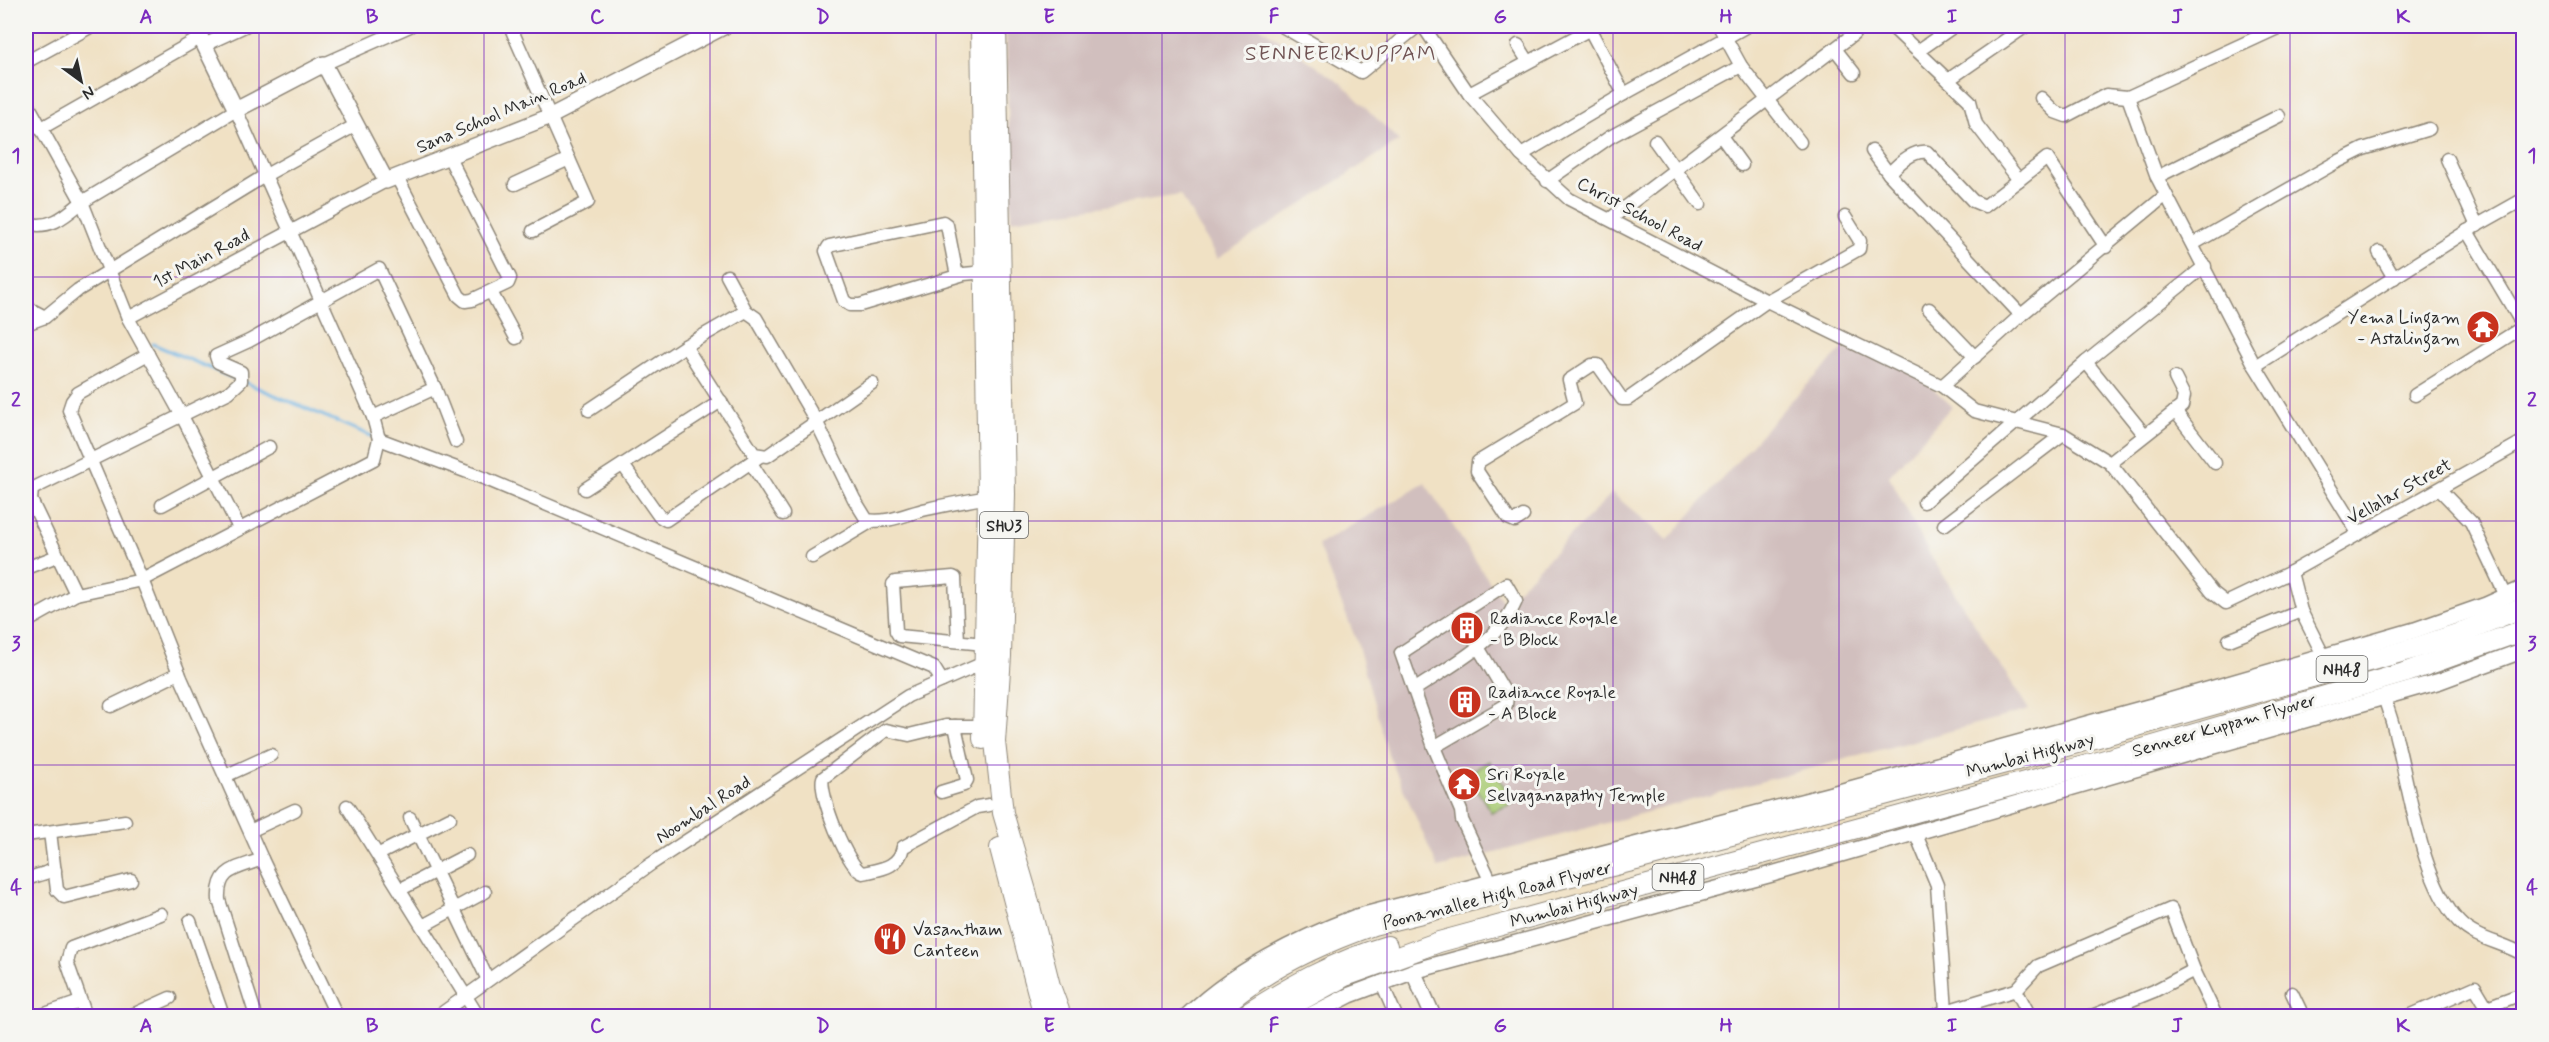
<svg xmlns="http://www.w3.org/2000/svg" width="2549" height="1042" viewBox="0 0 2549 1042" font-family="Mynerve,sans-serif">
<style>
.industrial{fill:#d1bfbe}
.green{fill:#a9cb73;stroke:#6a7b4f;stroke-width:1.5}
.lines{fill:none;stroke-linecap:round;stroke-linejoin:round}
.stream{stroke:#6cb3e3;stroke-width:3}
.minor-casing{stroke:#8e8678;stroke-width:15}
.tertiary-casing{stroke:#8e8678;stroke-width:18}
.primary-casing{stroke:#8e8678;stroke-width:22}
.trunk-casing{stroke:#8e8678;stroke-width:22}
.minor{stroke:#fff;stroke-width:12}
.tertiary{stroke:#fff;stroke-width:15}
.primary{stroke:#fff;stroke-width:20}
.trunk{stroke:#fff;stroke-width:20}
.grid{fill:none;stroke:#7b2cbf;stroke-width:1.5;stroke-opacity:0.55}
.labels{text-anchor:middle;stroke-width:6;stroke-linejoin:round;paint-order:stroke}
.shield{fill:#f6f6f2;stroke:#686867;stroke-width:1.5}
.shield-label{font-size:16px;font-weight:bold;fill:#2b2b2b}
.street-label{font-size:18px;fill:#2b2b2b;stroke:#f6f6f2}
.poi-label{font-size:18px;fill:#2b2b2b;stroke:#f6f6f2;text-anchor:start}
.quarter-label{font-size:21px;letter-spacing:1.5px;fill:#705353;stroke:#f6f6f2}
.neatline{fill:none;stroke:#7b2cbf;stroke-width:2}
.grid-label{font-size:20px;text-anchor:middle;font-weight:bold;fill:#7b2cbf}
</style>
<rect width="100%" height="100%" fill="#f6f6f2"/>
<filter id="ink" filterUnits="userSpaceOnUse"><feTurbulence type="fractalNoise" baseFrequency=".0167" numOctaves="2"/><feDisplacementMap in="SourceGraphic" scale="12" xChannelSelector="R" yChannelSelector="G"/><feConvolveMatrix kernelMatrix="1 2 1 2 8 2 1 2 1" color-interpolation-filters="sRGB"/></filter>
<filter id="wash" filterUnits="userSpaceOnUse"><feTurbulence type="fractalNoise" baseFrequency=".008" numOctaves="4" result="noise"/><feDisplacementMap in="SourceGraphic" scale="24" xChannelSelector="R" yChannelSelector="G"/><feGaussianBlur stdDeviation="1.35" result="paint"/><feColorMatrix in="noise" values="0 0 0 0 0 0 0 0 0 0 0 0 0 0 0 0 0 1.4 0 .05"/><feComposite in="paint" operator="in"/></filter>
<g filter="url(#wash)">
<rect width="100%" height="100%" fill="#f0e1c4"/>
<!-- industrial -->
<g class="industrial">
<polygon points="1006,26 1259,26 1342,84 1399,141 1217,259 1181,195 1011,220"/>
<polygon points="1855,337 1909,366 1952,406 1889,476 1929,553 2029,710 1438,868 1388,754 1357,642 1318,545 1425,483 1504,604 1612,493 1668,540 1788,404"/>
</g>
<!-- green -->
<polygon class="green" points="1489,761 1514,803 1491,812 1467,774"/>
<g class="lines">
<!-- stream -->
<g class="stream">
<polyline points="153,344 238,380"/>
<polyline points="244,382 376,438"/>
</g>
</g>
</g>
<g filter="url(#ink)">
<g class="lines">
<!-- minor casing -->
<g class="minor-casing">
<g id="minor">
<polyline points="510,26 588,202 533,231"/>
<polyline points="1282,26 1361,72 1418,26"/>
<polyline points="1423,26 1469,94 1521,155 1569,199 1767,301 1942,386 1974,411 2063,434 2110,463 2212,592 2226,603 2291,572 2524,441"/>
<polyline points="1588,26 1624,94"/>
<polyline points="1719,26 1741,66 1800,142"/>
<polyline points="1891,26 1970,101 1976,124 2019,180 2047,158 2106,247"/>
<polyline points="204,45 245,26"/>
<polyline points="1518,45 1528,61"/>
<polyline points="1835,49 1854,73"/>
<polyline points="1918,51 1954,26"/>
<polyline points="26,62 92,26"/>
<polyline points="324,64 410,26"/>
<polyline points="1948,80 2026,26"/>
<polyline points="1469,94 1596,26"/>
<polyline points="2128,97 2157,177 2255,366 2358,533"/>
<polyline points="2041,98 2055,112 2066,116 2106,95 2128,97 2282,26"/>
<polyline points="26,101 82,202 128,318 182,416 239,528"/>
<polyline points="40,129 200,38"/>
<polyline points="1721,136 1742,165"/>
<polyline points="1655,141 1700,204"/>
<polyline points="1872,151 1889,174"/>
<polyline points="1521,155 1624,94 1747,26"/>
<polyline points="2447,159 2477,226"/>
<polyline points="397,177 459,296 465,301 472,300 508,283 510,278 449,157"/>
<polyline points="2157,177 2279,116"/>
<path d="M2019 180 1985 206 1973 201 1927 152C1913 150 1898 164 1889 174L2021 315"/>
<polyline points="1547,181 1610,137 1741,66"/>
<polyline points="515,184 569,159"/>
<polyline points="1610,219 1854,34"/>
<path d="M26 223C50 230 64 217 82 202L236 110 373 417 379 439 374 459 142 580 76 594 26 622"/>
<polyline points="2467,231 2524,327"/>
<polyline points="2193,244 2333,164 2363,149 2429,129"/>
<polyline points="2379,252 2394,278"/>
<polyline points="957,276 947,225 943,222 829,246 826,251 844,301 850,305 860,305 964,274 985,272"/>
<polyline points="491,292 516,338"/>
<polyline points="26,307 45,317"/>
<polyline points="1929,309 1975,357"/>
<path d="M746 311 756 318 816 421 854 499 867 520C888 524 908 513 927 509 948 504 968 501 988 497"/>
<polyline points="128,318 386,181"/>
<polyline points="26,324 45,317 78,290 266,175 356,125"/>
<polyline points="685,346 754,454 767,456 872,383"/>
<polyline points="148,354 78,393 72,401 69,410 142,580 181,678 262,859 337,1016"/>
<polyline points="2086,362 2144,434"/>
<polyline points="2255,366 2467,231 2524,199"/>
<polyline points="1942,386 2021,315 2166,195"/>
<polyline points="435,388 456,442"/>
<polyline points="2415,395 2523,327"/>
<polyline points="589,410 685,346 746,311 727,276"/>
<polyline points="2175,411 2215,463"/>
<polyline points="379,439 486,479 934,668 942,681"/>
<polyline points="751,463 783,514"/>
<polyline points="2110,463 2182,406 2184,396 2175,378"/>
<polyline points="623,465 659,516 666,520 760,456"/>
<polyline points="585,489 721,401"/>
<polyline points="2440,490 2471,522 2506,596"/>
<polyline points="1924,502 2086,362 2205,266"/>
<polyline points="162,505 269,447"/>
<polyline points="1523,516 1515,521 1508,518 1477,471 1478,462 1575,403 1569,380 1592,365 1598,365 1622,399 1628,399 1767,301 1859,249 1860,241 1845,217"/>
<polyline points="1944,525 2063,434"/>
<polyline points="812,557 872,521"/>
<polyline points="26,568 57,556"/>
<polyline points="2291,572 2301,611 2324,657"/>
<polyline points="76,594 31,500 32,489 229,392 241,381 241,372 218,362 216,356 249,341 379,269 435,388 373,417"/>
<polyline points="2229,640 2301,611"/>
<polyline points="958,641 955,578 953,577 895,582 893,584 896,631 899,636 985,644"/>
<polyline points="1478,647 1507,696 1506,705 1434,747 1461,811 1462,820 1491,882"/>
<path d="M1414 690C1450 666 1499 642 1516 601L1506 584 1401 653 1434 747"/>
<path d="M2384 697C2388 710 2393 723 2396 737 2410 790 2421 881 2459 922 2476 940 2503 942 2524 955"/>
<polyline points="111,706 179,673"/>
<path d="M983 726H946L909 735 886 730 823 778C818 793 848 869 863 873 880 869 899 868 903 847L977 807 989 805"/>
<polyline points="225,776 271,755"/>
<polyline points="941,792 964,785 967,780 955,726"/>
<polyline points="347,806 478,1016"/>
<polyline points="410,818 488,980"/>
<polyline points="250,831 295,810"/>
<polyline points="50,832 57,890 64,897 131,880"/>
<polyline points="1915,832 1937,885 1946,1011 2016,990 2030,1016"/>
<polyline points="26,835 125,821"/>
<polyline points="383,852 450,818"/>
<polyline points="26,879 55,870"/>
<polyline points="405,887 467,855"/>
<polyline points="190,921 223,1016"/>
<polyline points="428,923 485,892"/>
<polyline points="1381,982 1396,1016"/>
<polyline points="2016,990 2038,966 2171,909 2194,970"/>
<polyline points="2292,993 2303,1016"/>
<polyline points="26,1010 27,1016"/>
<polyline points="39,1016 80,1002"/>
<polyline points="86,1016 67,962 71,948 161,914"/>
<polyline points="130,1016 170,998"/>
<path d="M256 1016 219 900C217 868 237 869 262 859"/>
<polyline points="438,1016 651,864 908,696 988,661"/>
<polyline points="1934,1016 1946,1011"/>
<polyline points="2092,1016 2154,991 2194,970 2216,1016"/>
<polyline points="2409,1016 2475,987 2487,1007 2524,993"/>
</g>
</g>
<!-- tertiary casing -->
<g class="tertiary-casing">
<g id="tertiary">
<polyline points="195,26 236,110 324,64 386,181 551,116 725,26"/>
<polyline points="1413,971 1433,1016"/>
<path d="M1187 1016C1234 971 1295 940 1356 917L1828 795 2152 706 2415 630 2486 605 2524 588"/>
<polyline points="1309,1016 1350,995 1417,970 1772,874 2384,697 2440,681 2524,650"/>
</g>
</g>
<!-- primary casing -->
<g class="primary-casing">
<g id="primary">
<polyline points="981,26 988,497 983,739"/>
<polyline points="996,26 1005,494 1001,656 995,742 1003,813 1026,891 1050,986 1061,1016"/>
<polyline points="1000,848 1044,1016"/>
</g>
</g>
<!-- trunk casing -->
<g class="trunk-casing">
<g id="trunk">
<path d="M1212 1016C1256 973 1316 945 1373 925L1640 859 2009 762 2415 648 2457 634 2524 607"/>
<path d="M1244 1016C1289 987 1335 961 1387 946"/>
<polyline points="1272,1016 1345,976 1439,942 2095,763 2404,673 2524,630"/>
</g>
</g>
<!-- minor -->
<use href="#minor" class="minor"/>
<!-- tertiary -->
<use href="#tertiary" class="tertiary"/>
<!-- primary -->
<use href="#primary" class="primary"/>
<!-- trunk -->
<use href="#trunk" class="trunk"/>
</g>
</g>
<!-- grid -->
<path class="grid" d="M259 26V1016M484 26V1016M710 26V1016M936 26V1016M1162 26V1016M1387 26V1016M1613 26V1016M1839 26V1016M2065 26V1016M2290 26V1016M26 277H2524M26 521H2524M26 765H2524"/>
<!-- icons -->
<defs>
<g id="temple-disc" transform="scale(1.725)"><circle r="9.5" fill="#c8321e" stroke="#f6f6f2"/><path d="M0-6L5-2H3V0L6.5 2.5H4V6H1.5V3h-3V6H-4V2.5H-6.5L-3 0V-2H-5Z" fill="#fff"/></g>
<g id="building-disc" transform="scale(1.725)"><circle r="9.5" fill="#c8321e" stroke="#f6f6f2"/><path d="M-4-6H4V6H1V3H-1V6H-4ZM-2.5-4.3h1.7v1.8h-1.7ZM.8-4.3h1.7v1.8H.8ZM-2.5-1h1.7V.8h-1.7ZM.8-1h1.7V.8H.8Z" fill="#fff"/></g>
<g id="restaurant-disc" transform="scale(1.725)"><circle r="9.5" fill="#c8321e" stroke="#f6f6f2"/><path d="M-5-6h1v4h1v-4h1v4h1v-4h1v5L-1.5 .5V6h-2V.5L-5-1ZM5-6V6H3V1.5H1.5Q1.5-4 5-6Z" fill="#fff"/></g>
</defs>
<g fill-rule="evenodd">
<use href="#temple-disc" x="2483" y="327"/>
<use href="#building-disc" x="1467" y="628"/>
<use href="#building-disc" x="1465" y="702"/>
<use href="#temple-disc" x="1464" y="784"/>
<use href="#restaurant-disc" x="890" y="939"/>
</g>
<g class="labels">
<!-- shield labels -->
<g class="shield">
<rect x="980" y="512" width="48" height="26" rx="4.5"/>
<rect x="2316.5" y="656" width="51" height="26" rx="4.5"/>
<rect x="1652.5" y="864" width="51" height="26" rx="4.5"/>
</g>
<g class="shield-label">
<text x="1004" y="531">SHU3</text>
<text x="2342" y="675">NH48</text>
<text x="1678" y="883">NH48</text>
</g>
<!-- street labels -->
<g class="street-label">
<text transform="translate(501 112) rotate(-23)" y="6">Sana School Main Road</text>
<text transform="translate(1640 214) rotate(28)" y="6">Christ School Road</text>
<text transform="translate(201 258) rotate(-28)" y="6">1st Main Road</text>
<text transform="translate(2399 491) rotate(-29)" y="6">Vellalar Street</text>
<text transform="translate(2224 725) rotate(-16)" y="6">Senneer Kuppam Flyover</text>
<text transform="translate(2030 755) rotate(-15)" y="6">Mumbai Highway</text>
<text transform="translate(703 809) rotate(-33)" y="6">Noombal Road</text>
<text transform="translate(1497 895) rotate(-14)" y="6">Poonamallee High Road Flyover</text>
<text transform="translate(1574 905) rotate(-15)" y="6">Mumbai Highway</text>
</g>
<!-- poi labels -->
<g class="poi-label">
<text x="2460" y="323" text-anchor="end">Yema Lingam<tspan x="2460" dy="21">- Astalingam</tspan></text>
<text x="1490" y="624">Radiance Royale<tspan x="1490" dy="21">- B Block</tspan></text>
<text x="1488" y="698">Radiance Royale<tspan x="1488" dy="21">- A Block</tspan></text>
<text x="1487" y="780">Sri Royale<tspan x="1487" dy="21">Selvaganapathy Temple</tspan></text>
<text x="913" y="935">Vasantham<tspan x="913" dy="21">Canteen</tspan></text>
</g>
<!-- quarter labels -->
<g class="quarter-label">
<text x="1341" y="60">SENNEERKUPPAM</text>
</g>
</g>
<!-- margin -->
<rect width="2549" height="1042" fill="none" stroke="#f6f6f2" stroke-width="66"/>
<!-- north arrow -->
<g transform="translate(81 81) rotate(147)" stroke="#f6f6f2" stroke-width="4.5" paint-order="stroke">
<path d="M0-4.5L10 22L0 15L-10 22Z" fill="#2b2b2b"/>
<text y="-9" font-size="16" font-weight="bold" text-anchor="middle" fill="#2b2b2b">N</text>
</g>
<rect x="33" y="33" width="2483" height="976" class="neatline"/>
<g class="grid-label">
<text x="146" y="23">A</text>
<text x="372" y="23">B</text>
<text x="597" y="23">C</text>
<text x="823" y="23">D</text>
<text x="1049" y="23">E</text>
<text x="1274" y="23">F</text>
<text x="1500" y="23">G</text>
<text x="1726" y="23">H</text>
<text x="1952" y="23">I</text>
<text x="2177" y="23">J</text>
<text x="2403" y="23">K</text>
<text x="16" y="162">1</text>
<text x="2532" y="162">1</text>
<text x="16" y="406">2</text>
<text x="2532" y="406">2</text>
<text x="16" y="650">3</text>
<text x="2532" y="650">3</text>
<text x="16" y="894">4</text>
<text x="2532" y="894">4</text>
<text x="146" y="1032">A</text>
<text x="372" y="1032">B</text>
<text x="597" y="1032">C</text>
<text x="823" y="1032">D</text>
<text x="1049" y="1032">E</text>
<text x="1274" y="1032">F</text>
<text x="1500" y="1032">G</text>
<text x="1726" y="1032">H</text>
<text x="1952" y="1032">I</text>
<text x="2177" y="1032">J</text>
<text x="2403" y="1032">K</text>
</g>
</svg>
